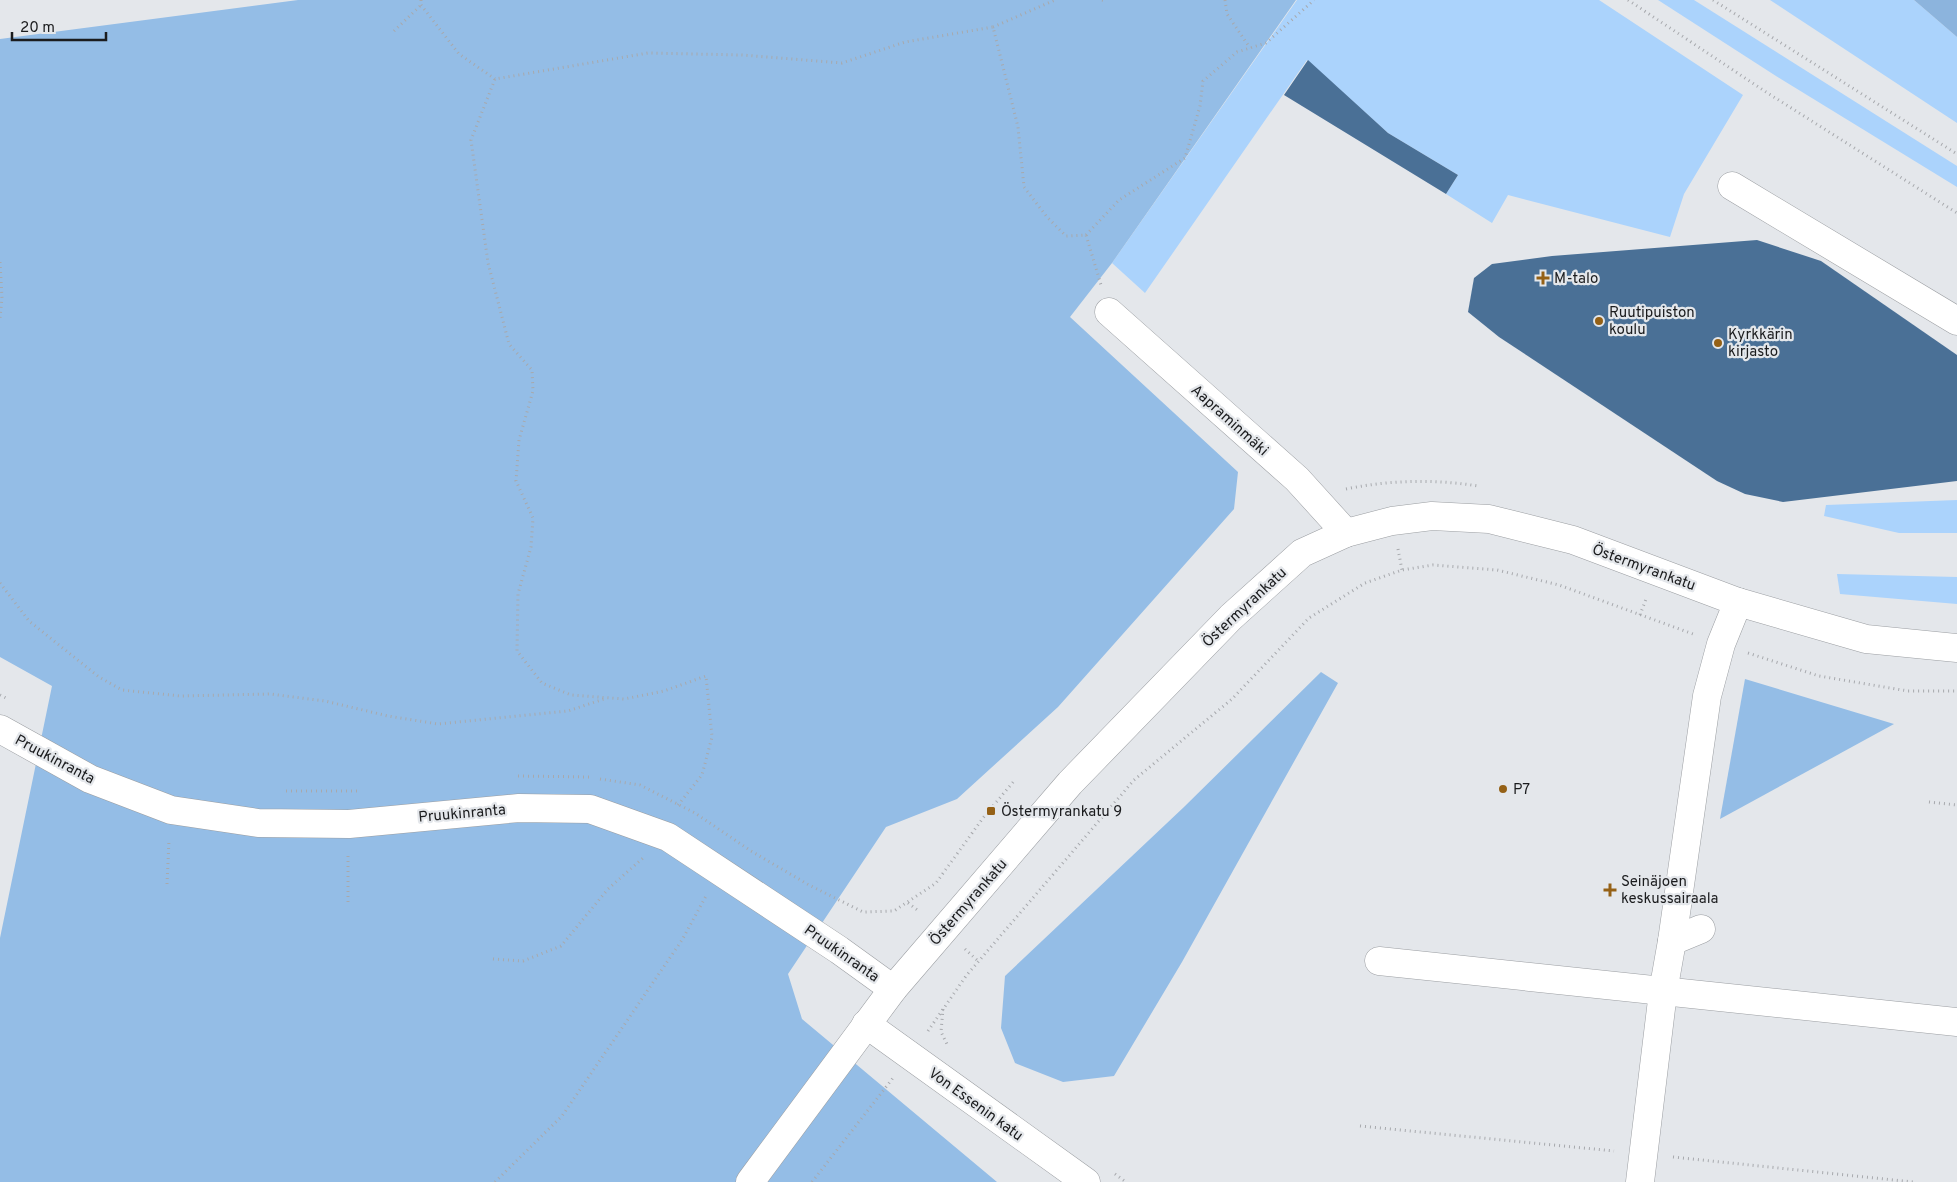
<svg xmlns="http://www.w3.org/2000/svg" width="1957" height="1182" viewBox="0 0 1957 1182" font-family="Overpass,sans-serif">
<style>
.green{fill:#abd3fc}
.forest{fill:#94bde6}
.water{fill:#8cb4dd}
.building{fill:#4a7096}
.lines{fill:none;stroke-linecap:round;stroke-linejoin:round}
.minor-casing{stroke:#9b9ea2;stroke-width:29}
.path{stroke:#a7a9ad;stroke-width:3;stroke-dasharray:1 4;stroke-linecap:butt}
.minor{stroke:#fff;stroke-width:28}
.poi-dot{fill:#956116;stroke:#e4e7eb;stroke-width:2}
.labels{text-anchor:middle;stroke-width:4.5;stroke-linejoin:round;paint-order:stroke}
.poi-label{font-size:15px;fill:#1b1c1e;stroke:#e4e7eb;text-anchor:start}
.street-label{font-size:15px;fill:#1b1c1e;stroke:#e4e7eb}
</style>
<rect width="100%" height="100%" fill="#e4e7eb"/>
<!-- green -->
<g class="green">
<polygon points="1297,0 1599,0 1743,95 1684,194 1670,237 1508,195 1492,223 1446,194 1458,175 1388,133 1307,60 1145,293 1112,263"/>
<polygon points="1658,0 1694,0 1957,166 1957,187 1776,76"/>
<polygon points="1770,0 1914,0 1957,37 1957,123"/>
<polygon points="1957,500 1957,533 1899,533 1824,516 1826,505"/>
<polygon points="1837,574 1957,577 1957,604 1840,594"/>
</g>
<!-- forest -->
<g class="forest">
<polygon points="298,0 1296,0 1112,263 1070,317 1238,472 1234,509 1058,707 957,799 886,827 788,974 802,1019 997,1182 0,1182 0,938 52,686 0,657 0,39"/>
<polygon points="1321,672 1338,683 1182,962 1114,1076 1063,1082 1015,1063 1001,1028 1005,976 1184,807"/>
<polygon points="1745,679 1894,724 1720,819"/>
</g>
<!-- water -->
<polygon class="water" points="1914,0 1957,0 1957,37"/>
<!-- building -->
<g class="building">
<polygon points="1308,60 1388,133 1458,175 1446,194 1284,95"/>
<polygon points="1757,240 1821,261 1957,355 1957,481 1783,502 1745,494 1717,481 1499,337 1468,312 1474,278 1492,264 1552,256"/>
</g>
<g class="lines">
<!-- minor casing -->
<g class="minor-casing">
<g id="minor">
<polyline points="1732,186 1957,321"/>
<polyline points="1109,312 1297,479 1346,533"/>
<polyline points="0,729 90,779 171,810 258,823 349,824 519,808 590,809 668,837 839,950 893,989"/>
<polyline points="1672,941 1701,929"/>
<polyline points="1379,961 1957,1022"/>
<polyline points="866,1024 1086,1182"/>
<polyline points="750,1182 893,989 1070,783 1231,617 1302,553 1346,533 1392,521 1432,516 1489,519 1573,540 1738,602 1866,639 1957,648"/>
<polyline points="1640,1182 1663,992 1672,941 1707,696 1721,644 1738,602"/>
</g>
</g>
<!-- path -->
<g class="path">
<polyline points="421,0 421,5 459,54 495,79"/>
<polyline points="1102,0 1106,1"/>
<polyline points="1225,0 1227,14 1250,48"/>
<polyline points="1628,0 1766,92 1957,213"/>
<polyline points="1713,0 1957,154"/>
<polyline points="993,27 1055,0"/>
<polyline points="394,31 421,5"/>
<polyline points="1086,235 1119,200 1185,158 1200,106 1203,81 1237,52 1266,43 1314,0"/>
<polyline points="0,262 2,298 0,318"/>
<path d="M1346 489C1390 480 1434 479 1478 486"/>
<polyline points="1398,549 1402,570"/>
<polyline points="0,583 29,621 99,677 122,690 180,696 270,694 325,701 388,716 438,724 568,711 604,699"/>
<polyline points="1640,615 1646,599"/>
<polyline points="1748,653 1819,676 1908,691 1957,691"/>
<polyline points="0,695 8,699"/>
<polyline points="518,776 592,777"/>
<polyline points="600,779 640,785 695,813 751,851 809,885 863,912 894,911 936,883 983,818 1014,781"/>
<polyline points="286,791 360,791"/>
<polyline points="1929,802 1957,805"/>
<polyline points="678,805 702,775 712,737 706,676 664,691 624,699 571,695 542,683 517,651 518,594 531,547 533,518 516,481 519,440 533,391 532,370 509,344 488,263 471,140 495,79 648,53 742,55 842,63 905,42 993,27 1018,127 1024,187 1047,217 1066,236 1086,235 1101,285"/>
<polyline points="167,884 169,840"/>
<polyline points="348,902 348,852"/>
<polyline points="908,903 920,912"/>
<polyline points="965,949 978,961"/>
<polyline points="493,959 523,961 561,946 608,889 643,858"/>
<polyline points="943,1009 941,1032 947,1044"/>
<polyline points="928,1031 966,976 1134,780 1232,699 1309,618 1365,583 1402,570 1433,565 1497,570 1559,585 1693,634"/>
<polyline points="1360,1126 1614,1151"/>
<polyline points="1673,1157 1913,1182"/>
<polyline points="1115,1174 1126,1182"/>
<polyline points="495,1182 562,1116 682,940 706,896"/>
<polyline points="812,1182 893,1078"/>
</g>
<!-- minor -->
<use href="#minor" class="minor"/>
</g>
<!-- markers -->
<g class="poi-dot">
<path d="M1540.5 270.5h5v5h5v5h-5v5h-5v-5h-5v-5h5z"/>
<circle cx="1599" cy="321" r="5"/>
<circle cx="1718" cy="343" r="5"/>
<circle cx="1503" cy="789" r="5"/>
<rect x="986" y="806" width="10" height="10" rx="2.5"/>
<path d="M1607.5 882.5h5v5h5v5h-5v5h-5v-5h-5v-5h5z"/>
</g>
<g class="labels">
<!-- poi labels -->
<g class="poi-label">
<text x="1554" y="283">M-talo</text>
<text x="1609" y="317">Ruutipuiston<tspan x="1609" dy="17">koulu</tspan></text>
<text x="1728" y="339">Kyrkkärin<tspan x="1728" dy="17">kirjasto</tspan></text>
<text x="1513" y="794">P7</text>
<text x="1001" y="816">Östermyrankatu 9</text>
<text x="1621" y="886">Seinäjoen<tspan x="1621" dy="17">keskussairaala</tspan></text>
</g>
<!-- street labels -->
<g class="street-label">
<text transform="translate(1230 420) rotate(42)" y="5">Aapraminmäki</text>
<text transform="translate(1644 567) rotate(20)" y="5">Östermyrankatu</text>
<text transform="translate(1244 607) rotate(-43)" y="5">Östermyrankatu</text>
<text transform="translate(55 759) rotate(28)" y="5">Pruukinranta</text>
<text transform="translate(462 813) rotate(-5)" y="5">Pruukinranta</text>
<text transform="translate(968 902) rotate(-49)" y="5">Östermyrankatu</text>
<text transform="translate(842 953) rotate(35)" y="5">Pruukinranta</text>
<text transform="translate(976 1104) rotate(36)" y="5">Von Essenin katu</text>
</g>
</g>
<!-- scale -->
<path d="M12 32v8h94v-8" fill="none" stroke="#1b1c1e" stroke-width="2.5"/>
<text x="20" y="32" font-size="15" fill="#1b1c1e" stroke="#e4e7eb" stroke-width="4" paint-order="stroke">20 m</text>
</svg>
